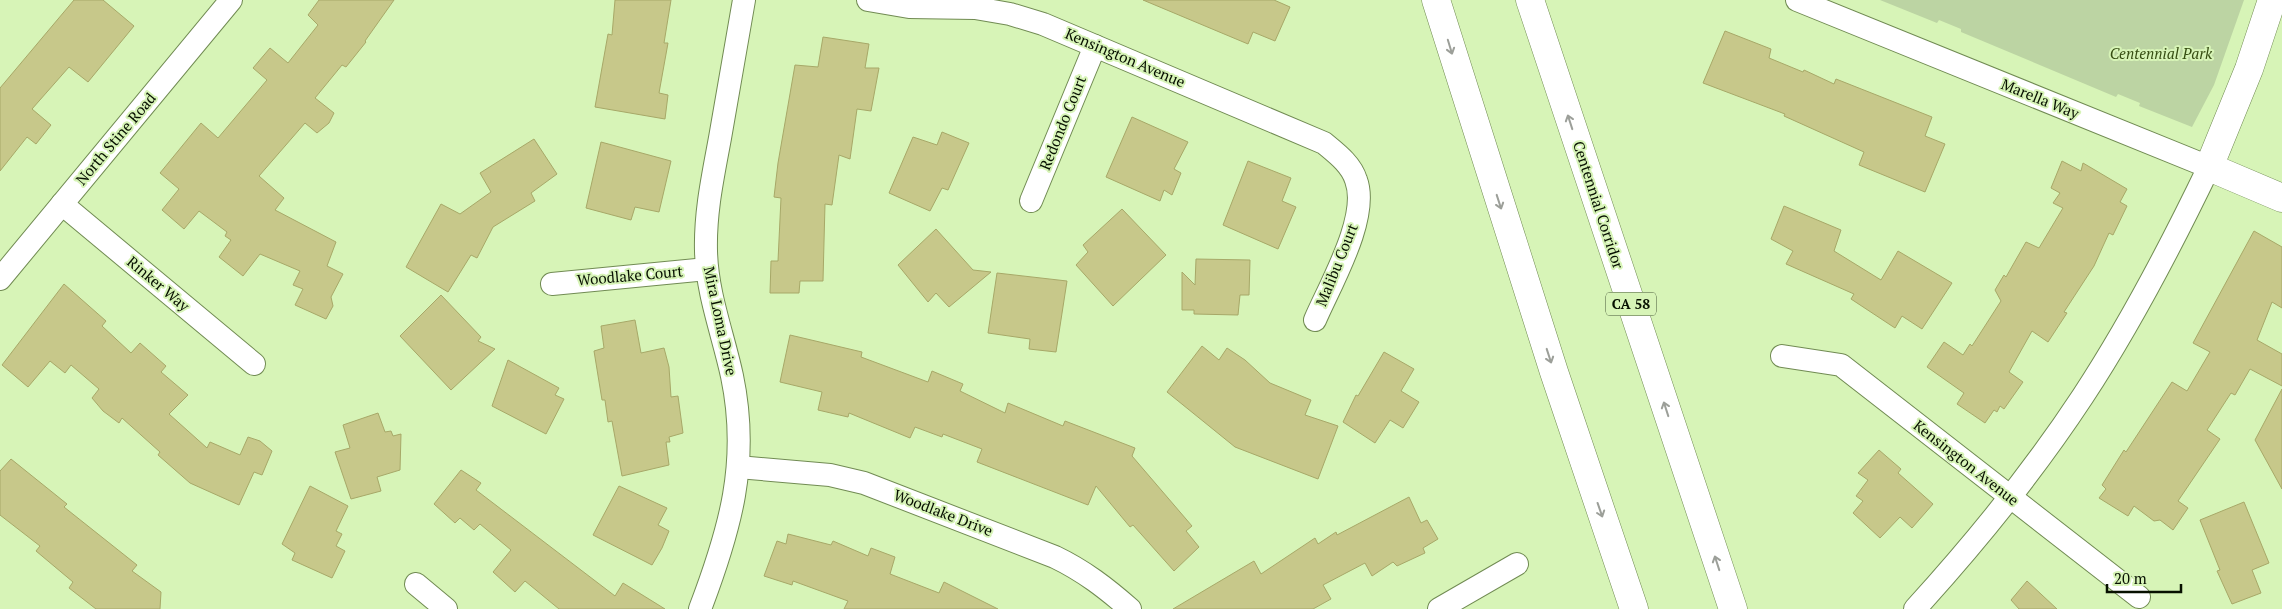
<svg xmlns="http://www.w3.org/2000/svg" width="2282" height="609" viewBox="0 0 2282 609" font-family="'PT Serif',serif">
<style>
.green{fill:#bcd4a3}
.building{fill:#c7c88a;stroke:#a7a868}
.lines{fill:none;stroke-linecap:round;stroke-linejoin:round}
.street-casing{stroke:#718b53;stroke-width:24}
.secondary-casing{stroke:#718b53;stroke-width:29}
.highway-casing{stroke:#718b53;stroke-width:29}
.street{stroke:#fff;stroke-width:22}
.secondary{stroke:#fff;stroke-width:28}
.highway{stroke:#fff;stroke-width:28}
.oneway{stroke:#9c9f99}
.labels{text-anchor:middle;stroke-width:4;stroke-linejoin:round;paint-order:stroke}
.shield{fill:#d7f4b7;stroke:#455437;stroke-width:1}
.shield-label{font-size:14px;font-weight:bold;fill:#071000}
.park-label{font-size:15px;font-style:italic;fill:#364d12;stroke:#d7f4b7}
.street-label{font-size:15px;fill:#071000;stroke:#d7f4b7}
</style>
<rect width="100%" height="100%" fill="#d7f4b7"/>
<!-- green -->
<polygon class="green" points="1880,0 2244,0 2214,85 2192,127 2139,106 2140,103 2118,94 2116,97 1961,32 1961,29 1939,20 1937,23"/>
<!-- building -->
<g class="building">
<polygon points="74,0 103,0 134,26 88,82 69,67 32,109 51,125 36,144 27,137 0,171 0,88"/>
<polygon points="319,0 394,0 365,41 366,42 346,67 342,65 315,98 334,113 329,123 317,133 305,123 259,176 284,198 275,210 336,242 327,266 343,274 331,297 333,306 326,319 295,305 303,289 293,285 300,271 260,254 243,276 219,257 231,240 225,236 227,232 199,211 184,229 162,210 179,189 160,173 201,123 218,138 267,80 253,68 270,48 288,63 318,25 308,15"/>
<polygon points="615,0 671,0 664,43 668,43 659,93 668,95 665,119 595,107 608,34 612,35"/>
<polygon points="1143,0 1274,0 1290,7 1275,41 1253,32 1248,44"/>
<polygon points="1725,31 1771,49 1769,58 1803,72 1804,70 1834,84 1836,79 1932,117 1925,136 1945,144 1925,192 1859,165 1864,152 1784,116 1785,114 1703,83"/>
<polygon points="823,37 869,44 865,68 879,68 871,111 857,109 850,159 839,155 832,205 825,204 823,281 800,281 799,293 770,293 771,261 778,261 781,198 774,197 778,163 795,65 818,67"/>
<polygon points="1132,117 1188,142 1174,169 1181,173 1172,195 1164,190 1160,201 1106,177"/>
<polygon points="942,132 969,143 948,190 942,188 930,211 889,193 913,137 937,145"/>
<polygon points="534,139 557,174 531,193 535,201 493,227 477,258 471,255 448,292 406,267 441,204 460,214 491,192 480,173"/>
<polygon points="601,142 671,161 659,212 635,207 631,220 586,208"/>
<polygon points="1248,161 1291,178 1282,201 1296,207 1278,249 1223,225"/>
<polygon points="2062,161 2081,171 2083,163 2127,189 2120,202 2127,206 2113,235 2109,233 2094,266 2064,312 2067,313 2048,342 2032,331 2009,372 2023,382 2004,409 2000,406 1997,412 1994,410 1985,423 1957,404 1964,393 1927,367 1944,342 1963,355 1970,344 1972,346 2001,301 1995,290 2004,275 2006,277 2026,242 2039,248 2063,208 2053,203 2060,193 2051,188"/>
<polygon points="1784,206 1841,230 1834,251 1881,280 1898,251 1952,283 1922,329 1902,316 1895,328 1851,299 1854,294 1786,264 1793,251 1771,239"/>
<polygon points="1122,209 1166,255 1113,306 1076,265 1088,252 1083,245"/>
<polygon points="936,229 973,270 991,272 949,307 936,293 928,302 898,265"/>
<polygon points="2254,231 2282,247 2282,308 2272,302 2257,340 2282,354 2282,386 2250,369 2235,395 2231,393 2207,430 2220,439 2178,501 2188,508 2173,530 2160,520 2154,521 2134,506 2128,516 2099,498 2106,489 2102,485 2124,450 2126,452 2172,382 2187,391 2210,352 2193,343"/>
<polygon points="1196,259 1250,260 1249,295 1240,295 1238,315 1194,314 1194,310 1182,310 1182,272 1195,285"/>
<polygon points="997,273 1067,281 1056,352 1029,349 1030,339 988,333"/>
<polygon points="64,284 106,321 102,326 131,353 140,343 166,366 161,372 188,395 169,414 207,448 210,442 240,455 248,437 260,441 272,451 262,475 254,472 239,505 190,483 158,455 160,452 122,418 119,423 103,411 92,398 99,389 71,365 65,373 50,361 28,387 2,365"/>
<polygon points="441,295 481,337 478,341 495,349 451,390 400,336"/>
<polygon points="635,320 641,353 664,348 669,367 671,397 678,396 683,433 669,437 670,442 666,442 669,465 622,476 612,421 608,422 605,400 602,400 594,351 604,348 601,326"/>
<polygon points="790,335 862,352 861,357 928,382 932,371 963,384 960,391 1005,413 1008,403 1063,426 1065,421 1135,448 1132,456 1192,526 1186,531 1199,547 1174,571 1133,525 1130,527 1096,486 1088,505 977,462 982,449 943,434 942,437 915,427 910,438 849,413 848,417 818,410 822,392 780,382"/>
<polygon points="1202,346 1219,360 1227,348 1245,360 1270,383 1311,400 1305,415 1338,426 1318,479 1235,447 1167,392"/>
<polygon points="1384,352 1414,369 1401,391 1419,402 1403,428 1390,420 1375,443 1343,422 1356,395 1358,396"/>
<polygon points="508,360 559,388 555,395 564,399 546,434 492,406"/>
<polygon points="2282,389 2282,489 2255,440"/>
<polygon points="378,413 385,432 391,431 393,436 401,434 400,470 377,477 381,491 351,499 335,452 350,448 343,425"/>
<polygon points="1879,450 1901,469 1898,473 1933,504 1912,528 1900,517 1880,538 1853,513 1863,501 1856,496 1868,480 1858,473"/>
<polygon points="11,459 67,504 64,507 137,565 132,571 161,592 160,609 96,609 69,588 73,582 36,551 40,546 0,515 0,471"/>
<polygon points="461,470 481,483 476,490 615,596 623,583 665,609 559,609 525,581 515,592 493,572 511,550 480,524 474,530 460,518 455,523 434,504"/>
<polygon points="310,486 348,506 336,531 342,534 336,546 345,551 332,578 292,560 295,553 282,544"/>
<polygon points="619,486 667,508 658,525 669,531 662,548 652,565 593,535"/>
<polygon points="1409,497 1421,523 1427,520 1438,539 1423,548 1425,553 1397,566 1393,562 1372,576 1365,563 1323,585 1331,599 1313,609 1173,609 1254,561 1261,574 1315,538 1318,544 1336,532 1337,535"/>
<polygon points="2244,502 2269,563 2252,570 2261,593 2232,604 2217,571 2220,570 2200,520"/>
<polygon points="788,534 831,545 833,541 868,556 871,548 895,557 890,574 939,593 944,582 998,609 844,609 848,601 793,581 792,585 764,576 777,541 786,544"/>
<polygon points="2027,581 2057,609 2019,609 2011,600"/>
</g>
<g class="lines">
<!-- street casing -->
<g class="street-casing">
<g id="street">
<path d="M868 0 909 7 975 8 1010 14 1043 24 1324 143C1336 153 1351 164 1356 180 1370 217 1330 285 1315 320"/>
<path d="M1797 0 2209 167C2171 246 2131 323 2083 396 2033 472 1976 542 1915 609"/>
<polyline points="1031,201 1095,46"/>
<polyline points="62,204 254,364"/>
<polyline points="0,279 231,0"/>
<polyline points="552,284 707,269"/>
<polyline points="1782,356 1841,365 2139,597"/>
<path d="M738 467 830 475 864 483 1055 557C1084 571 1106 588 1130 609"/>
<polyline points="416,584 446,609"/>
<path d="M700 609C730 530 750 462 732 376 723 334 707 294 706 251 705 212 713 176 720 138 728 92 736 46 744 0"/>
<polyline points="1439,609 1517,564"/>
</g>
</g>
<!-- secondary casing -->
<g class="secondary-casing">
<polyline id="secondary" points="2272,0 2249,69 2209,167 2282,198"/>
</g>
<!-- highway casing -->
<g class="highway-casing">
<g id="highway">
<polyline points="1436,0 1554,372 1634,609"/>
<polyline points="1530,0 1733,609"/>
</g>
</g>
<!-- street -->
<use href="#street" class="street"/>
<!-- secondary -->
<use href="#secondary" class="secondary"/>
<!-- highway -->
<use href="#highway" class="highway"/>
</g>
<!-- one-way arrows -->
<defs><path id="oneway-shaft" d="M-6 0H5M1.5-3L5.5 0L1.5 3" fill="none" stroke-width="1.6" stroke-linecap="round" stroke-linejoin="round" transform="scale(1.25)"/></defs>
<g class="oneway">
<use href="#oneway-shaft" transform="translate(1450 47) rotate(73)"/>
<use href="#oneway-shaft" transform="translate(1570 122) rotate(-108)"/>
<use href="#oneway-shaft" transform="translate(1499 202) rotate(72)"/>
<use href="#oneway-shaft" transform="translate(1549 356) rotate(72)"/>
<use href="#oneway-shaft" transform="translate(1666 409) rotate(-108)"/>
<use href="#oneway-shaft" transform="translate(1600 510) rotate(71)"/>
<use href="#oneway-shaft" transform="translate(1717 563) rotate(-108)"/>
</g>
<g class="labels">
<!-- shield labels -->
<rect class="shield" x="1606" y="292.5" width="50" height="23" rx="4"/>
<g class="shield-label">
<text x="1631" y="309">CA 58</text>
</g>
<!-- park labels -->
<g class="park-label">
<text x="2161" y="59">Centennial Park</text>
</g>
<!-- street labels -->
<g class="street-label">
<text transform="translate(1125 58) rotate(23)" y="5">Kensington Avenue</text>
<text transform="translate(2040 99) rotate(22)" y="5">Marella Way</text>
<text transform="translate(1063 123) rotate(-68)" y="5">Redondo Court</text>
<text transform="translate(116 139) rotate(-50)" y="5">North Stine Road</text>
<text transform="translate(1598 205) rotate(72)" y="5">Centennial Corridor</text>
<text transform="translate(1337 265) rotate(-68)" y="5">Malibu Court</text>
<text transform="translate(630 276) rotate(-5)" y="5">Woodlake Court</text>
<text transform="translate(158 284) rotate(40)" y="5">Rinker Way</text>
<text transform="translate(720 321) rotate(78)" y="5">Mira Loma Drive</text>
<text transform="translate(1966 463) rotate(38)" y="5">Kensington Avenue</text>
<text transform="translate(943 513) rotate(21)" y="5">Woodlake Drive</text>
</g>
</g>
<!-- scale -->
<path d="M2107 584v8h74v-8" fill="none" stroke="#071000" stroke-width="2.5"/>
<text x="2114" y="584" font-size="15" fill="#071000" stroke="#d7f4b7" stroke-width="4" paint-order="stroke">20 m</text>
</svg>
